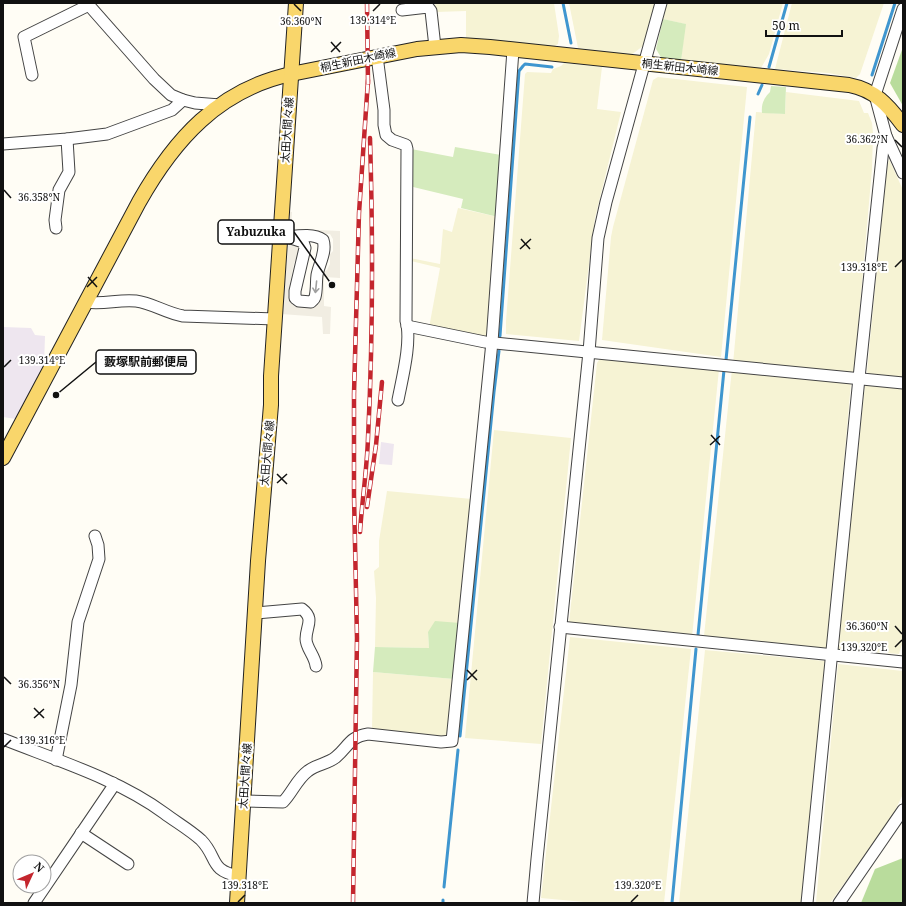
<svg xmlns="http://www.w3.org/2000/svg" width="906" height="906" viewBox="0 0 906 906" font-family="'Noto Serif','Noto Sans JP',serif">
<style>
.industrial{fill:#eee6ef}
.farmland{fill:#f6f3d4}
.green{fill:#d5ebbd}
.forest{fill:#b9dc9c}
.plaza{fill:#f1ede2}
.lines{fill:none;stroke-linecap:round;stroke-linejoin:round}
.stream{stroke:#3f96cf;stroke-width:3}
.minor-casing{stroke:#444;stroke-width:13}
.major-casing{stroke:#222;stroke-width:16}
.minor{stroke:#fff;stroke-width:11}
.major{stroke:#f9d66b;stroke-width:14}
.rail-casing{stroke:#c4262e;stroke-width:4.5}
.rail{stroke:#fff;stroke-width:3;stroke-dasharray:9;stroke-linecap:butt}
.oneway{stroke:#a0a0a0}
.ticks{fill:none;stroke:#111;stroke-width:1.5}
.labels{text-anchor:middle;stroke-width:4;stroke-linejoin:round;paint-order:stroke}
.street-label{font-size:11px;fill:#111;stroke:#fff}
.ticks-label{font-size:10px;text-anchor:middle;fill:#111;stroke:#fff;stroke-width:4;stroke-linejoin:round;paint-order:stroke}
.leader{fill:none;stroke:#111;stroke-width:1.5}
.callout-dot{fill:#111;stroke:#fff;stroke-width:1.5}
.callout{fill:#fff;stroke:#111;stroke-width:1.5}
.callout-label{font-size:12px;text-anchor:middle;font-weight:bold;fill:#111}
</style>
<rect width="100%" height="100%" fill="#fffdf5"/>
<!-- industrial -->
<g class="industrial">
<polygon points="3,327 31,328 35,335 45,336 44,366 16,419 3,417"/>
<polygon points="381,442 394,444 392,465 379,464"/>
</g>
<!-- farmland -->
<g class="farmland">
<polygon points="435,3 554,3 559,36 558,44 553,47 466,38 466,11 436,12"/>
<polygon points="569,3 655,3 643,46 631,55 578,48"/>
<polygon points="667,3 783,3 769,54 761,68 681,61 685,24 663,19"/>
<polygon points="792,3 884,3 860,74 856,78 828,73 775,69"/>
<polygon points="564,63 602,67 597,109 621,112 595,218 579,341 506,334 506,321 525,74 527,72 551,73 553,69 561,66"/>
<polygon points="658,77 747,87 721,357 602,340 611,237 613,227 653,80"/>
<polygon points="786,92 859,101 864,113 868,113 872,123 873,133 872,169 854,373 733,364 756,112 785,114"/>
<polygon points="889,159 903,190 903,379 870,375 867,372 886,173"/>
<polygon points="458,208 498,217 488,335 486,338 429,328 440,268 411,261 410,258 440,264 443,229 452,232"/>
<polygon points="601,357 719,369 692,637 569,623 597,363"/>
<polygon points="732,369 851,382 828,649 704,636"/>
<polygon points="868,384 903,387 903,641 899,654 837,649 865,385"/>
<polygon points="494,430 571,438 541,744 465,738"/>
<polygon points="387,491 472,499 460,623 428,632 429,648 375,647 376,598 374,571 379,567 379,541"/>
<polygon points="570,637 691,649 664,903 595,903 541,898"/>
<polygon points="705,650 825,661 801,903 679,903"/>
<polygon points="838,664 903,671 903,794 892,817 830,903 816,903"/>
<polygon points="373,672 454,679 448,735 439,739 372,730"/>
</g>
<!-- green -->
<g class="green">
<polygon points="663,19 686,24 681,61 662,59 656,49"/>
<path d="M771 86 786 87 785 114 762 113C761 104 764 98 770 92Z"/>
<polygon points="455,147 501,155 498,217 461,208 463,199 409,186 411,149 453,157"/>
<polygon points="435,621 460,623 454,679 373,672 375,647 429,648 428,632"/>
</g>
<!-- forest -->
<g class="forest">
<polygon points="903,47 903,106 890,83"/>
<polygon points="903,858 903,903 861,903 875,869"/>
</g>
<!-- plaza -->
<polygon class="plaza" points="288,211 292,212 291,226 295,229 340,231 340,278 324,277 324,306 331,307 330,334 323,334 322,317 281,314 285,281 288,246 291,243 300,245 300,251 294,263 288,294 290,302 294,305 316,306 321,274 327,270 330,264 330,254 333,251 333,239 330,234 292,232 290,230 288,226"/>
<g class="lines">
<!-- stream -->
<g class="stream">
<polyline points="563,3 571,43"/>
<polyline points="769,67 787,3"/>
<polyline points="872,75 895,3"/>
<polyline points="758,94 762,85"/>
<polyline points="500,336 519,71 523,66 525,64 552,67"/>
<polyline points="726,360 750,117"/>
<polyline points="698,635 724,370"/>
<polyline points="460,736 494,392 499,351"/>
<polyline points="444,887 458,750"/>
<polyline points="443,903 443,900"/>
<polyline points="672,903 696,649"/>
</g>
<!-- minor casing -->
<g class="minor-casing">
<g id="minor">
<polyline points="87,3 154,79 171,95 183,100 195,103 220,105"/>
<polyline points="903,9 875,95 886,136 903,173"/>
<polyline points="402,10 428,7 431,11 435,47"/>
<path d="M377 56 384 110V125L386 135 392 140 406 145 407 149 406 321C412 341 402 379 398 400"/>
<polyline points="32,75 24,37 89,5"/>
<polyline points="3,144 67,139 107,134 172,110 183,100"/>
<polyline points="56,228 55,220 59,190 69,172 67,139"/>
<path d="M280 238C293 237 312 232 323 240 327 251 319 264 317 275 316 282 317 290 315 297 314 300 314 299 311 302L299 301 295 298V291L305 248 303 242 291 238"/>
<path d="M86 302C103 305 119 299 136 301 152 303 166 313 183 316L275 319"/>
<polyline points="407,326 485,342 903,383"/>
<path d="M256 613 302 609C315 619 306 626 306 639 306 648 315 656 316 666"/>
<polyline points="560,627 903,662"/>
<path d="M3 739C56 760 118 779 164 813 176 822 190 830 201 840 218 857 209 871 239 876"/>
<polyline points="56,760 71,685 78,622 99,559 98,545 95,536"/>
<path d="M243 801 283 802C292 793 297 779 308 771 317 764 328 764 336 757 349 746 349 737 368 734L441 742 452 741 492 342 513 50"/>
<polyline points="81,833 128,864"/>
<polyline points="34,903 112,788 113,783"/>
<polyline points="533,903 537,859 589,352 598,238 606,202 661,3"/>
<polyline points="807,903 859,378 883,148 886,136"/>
<polyline points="839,903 903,810"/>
</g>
</g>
<!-- major casing -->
<g class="major-casing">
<g id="major">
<path d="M3 458 139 202C174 140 218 90 291 74L417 49 461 45 490 47 849 85C875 90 888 105 903 125"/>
<polyline points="237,903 258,561 271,405 271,376 296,3"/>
</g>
</g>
<!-- minor -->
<use href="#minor" class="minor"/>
<!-- major -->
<use href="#major" class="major"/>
<!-- rail casing -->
<g class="rail-casing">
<g id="rail">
<polyline points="367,3 368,84"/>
<polyline points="367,507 376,445 382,382"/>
<path d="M360 532C362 501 367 469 368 438 373 338 373 238 370 138"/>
<polyline points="353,903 357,638 354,496 354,394 359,213 368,80"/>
</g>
</g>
<!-- rail -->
<use href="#rail" class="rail"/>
</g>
<!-- one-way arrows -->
<defs><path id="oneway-shaft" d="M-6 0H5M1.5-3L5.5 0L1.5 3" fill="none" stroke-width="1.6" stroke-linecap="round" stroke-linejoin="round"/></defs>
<use class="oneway" href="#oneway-shaft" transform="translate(316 287) rotate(96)"/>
<!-- ticks -->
<path class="ticks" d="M294 4 301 11M373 11 380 4M331 42 340 52M331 52 341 42M895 140 902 147M4 190 11 198M521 239 530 249M520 249 531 239M895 267 902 260M88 277 97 287M87 287 97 277M4 367 11 360M711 435 720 445M710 445 720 436M277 474 287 484M277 483 287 474M895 626 902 634M895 647 902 640M467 670 477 680M4 677 11 684M467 680 477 670M34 708 44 718M34 718 44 709M4 747 11 740M238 902 245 895M631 902 638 895"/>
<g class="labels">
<!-- street labels -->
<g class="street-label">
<text transform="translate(358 60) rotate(-12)" y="4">桐生新田木崎線</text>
<text transform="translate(680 67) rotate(6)" y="4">桐生新田木崎線</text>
<text transform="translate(287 130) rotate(-86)" y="4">太田大間々線</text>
<text transform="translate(267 453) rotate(-85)" y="4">太田大間々線</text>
<text transform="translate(245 776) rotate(-86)" y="4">太田大間々線</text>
</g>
</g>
<g class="ticks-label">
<text x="373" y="24">139.314°E</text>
<text x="301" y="25">36.360°N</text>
<text x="867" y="143">36.362°N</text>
<text x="39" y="201">36.358°N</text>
<text x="864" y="271">139.318°E</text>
<text x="42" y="364">139.314°E</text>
<text x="867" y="630">36.360°N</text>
<text x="864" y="651">139.320°E</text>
<text x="39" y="688">36.356°N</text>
<text x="42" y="744">139.316°E</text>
<text x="245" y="889">139.318°E</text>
<text x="638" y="889">139.320°E</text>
</g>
<!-- callouts -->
<path class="leader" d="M332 285L294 232M56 395L96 362"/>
<g class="callout-dot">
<circle cx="332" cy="285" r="4"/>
<circle cx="56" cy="395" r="4"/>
</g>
<g class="callout">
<rect x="218" y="220" width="76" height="24" rx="4"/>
<rect x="96" y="350" width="100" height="24" rx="4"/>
</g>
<g class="callout-label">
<text x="256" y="236">Yabuzuka</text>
<text x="146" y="366">藪塚駅前郵便局</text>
</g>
<!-- border -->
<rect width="906" height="906" fill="none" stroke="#111111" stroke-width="8"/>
<!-- north arrow -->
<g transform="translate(32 874) rotate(46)"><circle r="19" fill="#ffffff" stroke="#a0a0a0"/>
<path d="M0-3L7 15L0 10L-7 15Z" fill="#c4262e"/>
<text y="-6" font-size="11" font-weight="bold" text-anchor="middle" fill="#111111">N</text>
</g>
<!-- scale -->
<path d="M766 30v6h76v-6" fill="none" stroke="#111111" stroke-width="2"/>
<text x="772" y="30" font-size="12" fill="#111111" stroke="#ffffff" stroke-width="3" paint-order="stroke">50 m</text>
</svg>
